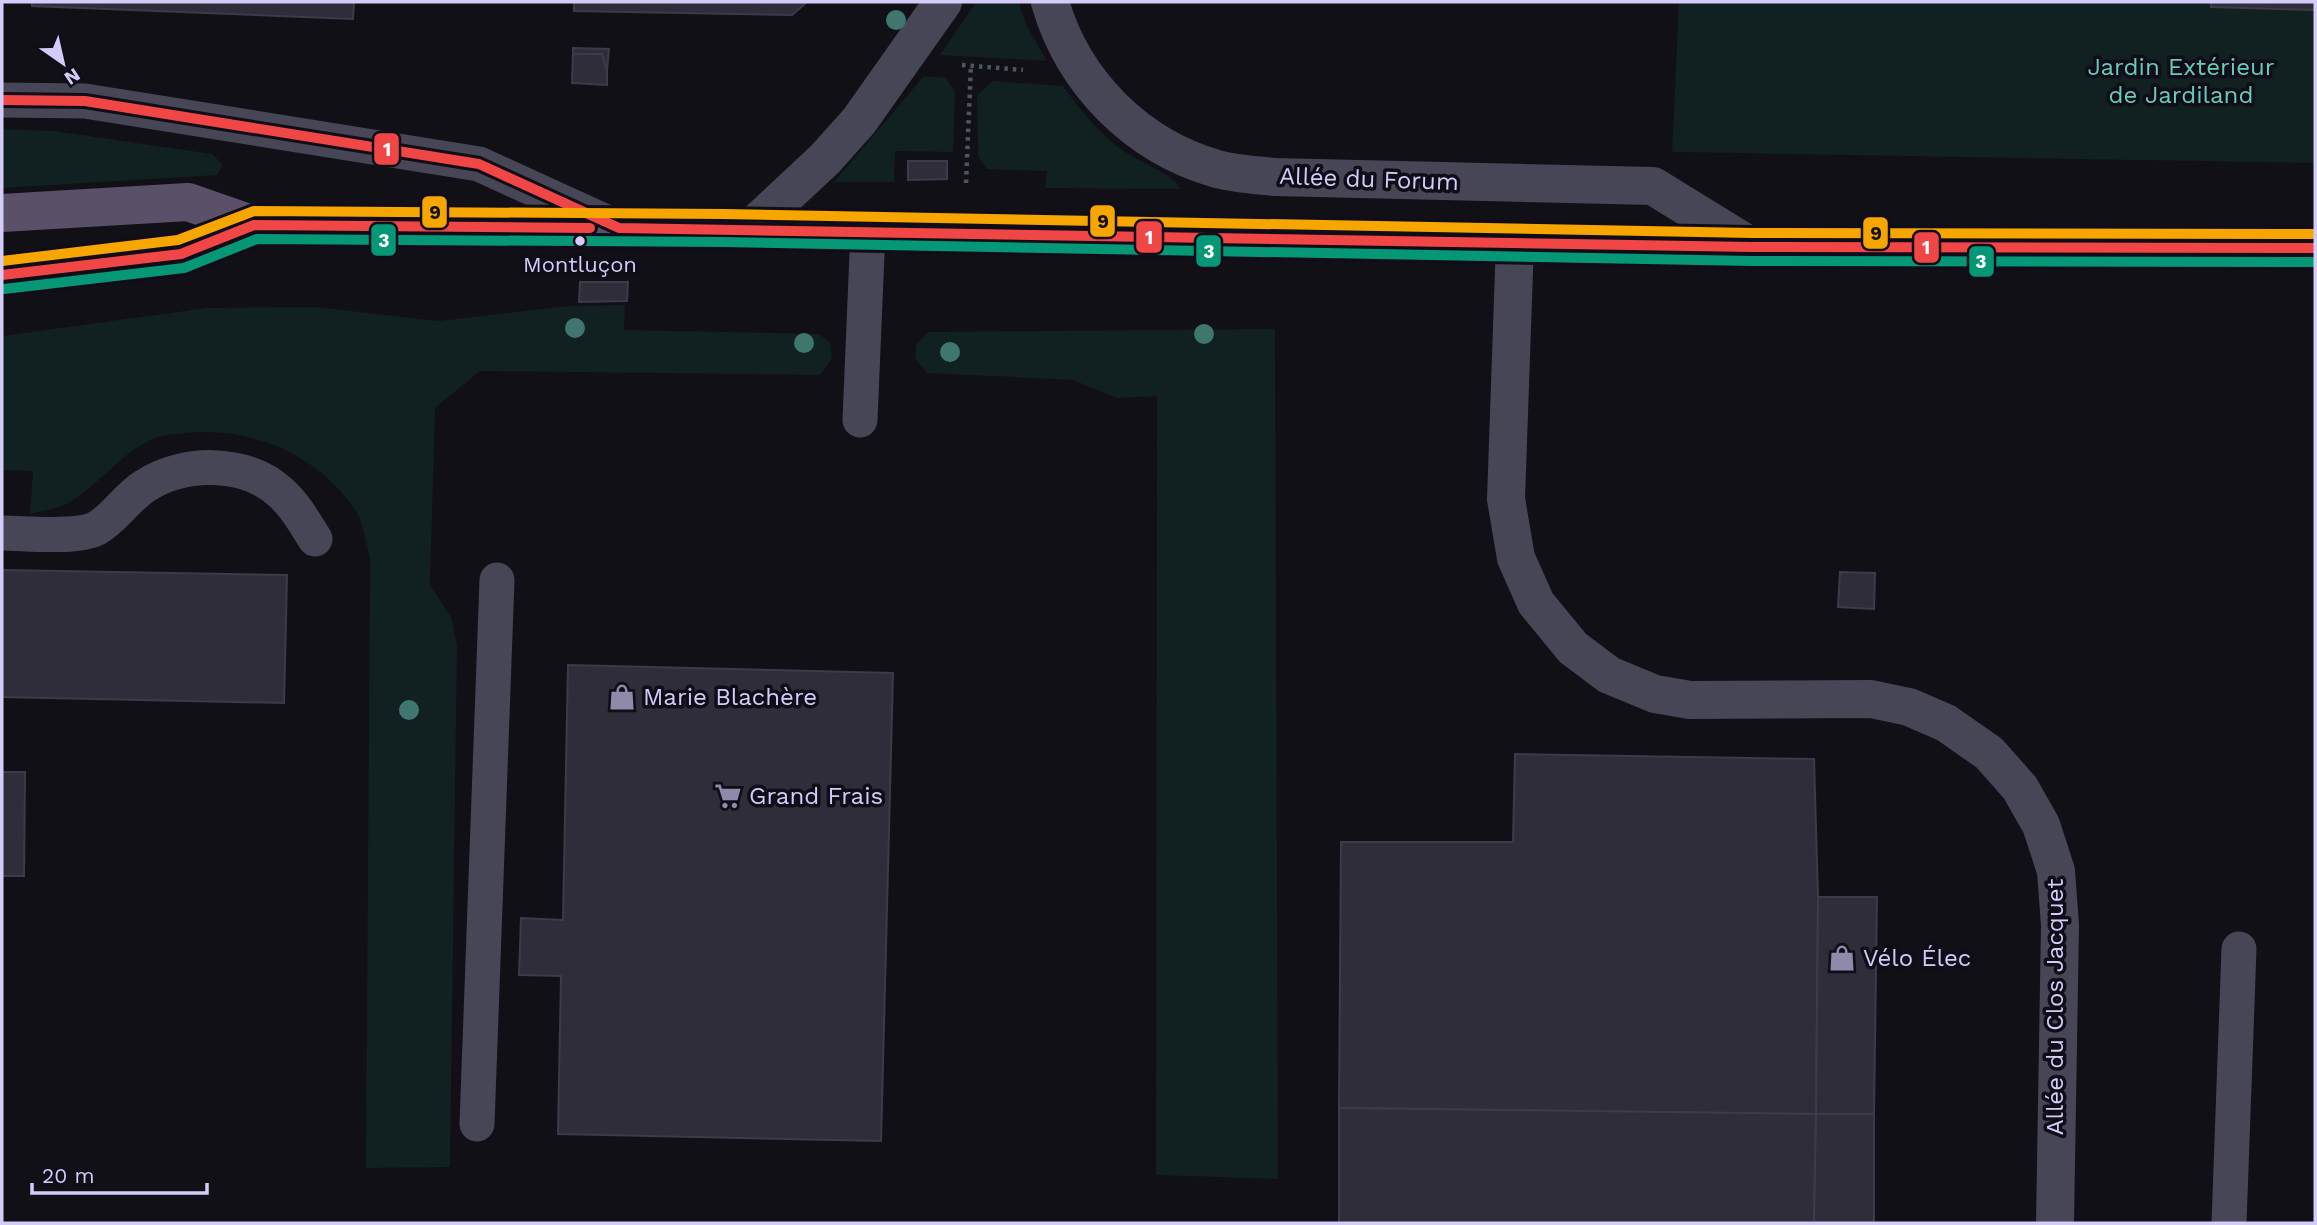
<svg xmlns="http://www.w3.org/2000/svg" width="2317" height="1225" viewBox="0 0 2317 1225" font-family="'Work Sans',sans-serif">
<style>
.green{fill:#112020}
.building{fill:#2f2d39;stroke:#3e3a49;stroke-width:2}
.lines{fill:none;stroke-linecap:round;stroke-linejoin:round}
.path{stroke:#4b5660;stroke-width:4.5;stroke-dasharray:3.5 5;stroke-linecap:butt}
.lane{stroke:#474656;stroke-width:35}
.street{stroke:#474656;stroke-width:38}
.primary{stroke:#5a5067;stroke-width:38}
.bus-1-casing{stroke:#100d19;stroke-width:16}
.bus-2-casing{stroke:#100d19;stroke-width:16}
.bus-3-casing{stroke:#100d19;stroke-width:16}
.bus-1{stroke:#f04646;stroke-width:10}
.bus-2{stroke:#069776;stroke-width:10}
.bus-3{stroke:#f7a600;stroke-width:10}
.tree{fill:#3f776f}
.bus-dot{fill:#d3ccf8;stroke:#100d19;stroke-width:2.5}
.labels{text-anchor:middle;stroke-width:7;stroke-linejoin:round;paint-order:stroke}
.bus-label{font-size:22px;fill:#d3ccf8;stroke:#100d19}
.park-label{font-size:24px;fill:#64ccb7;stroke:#100d19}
.street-label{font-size:24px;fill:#d3ccf8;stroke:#100d19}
.poi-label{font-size:24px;fill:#d3ccf8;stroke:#100d19;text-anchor:start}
.line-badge{stroke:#100d19;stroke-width:2.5}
.badge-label{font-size:19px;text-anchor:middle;font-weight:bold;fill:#fff}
.pale-badge-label{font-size:19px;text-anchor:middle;font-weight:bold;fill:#111}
</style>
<rect width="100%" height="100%" fill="#111016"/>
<!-- green -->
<g class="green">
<polygon points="976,2 1019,2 1026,25 1047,61 940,55"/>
<polygon points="1679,2 2211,2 2211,7 2315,10 2315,163 1672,152"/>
<polygon points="924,76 945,78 955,91 953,152 895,151 894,182 834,182"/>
<path d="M993 81 1063 86C1080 109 1095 129 1118 147 1137 162 1170 171 1181 189L1045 188 1047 171 987 169 978 157 977 95Z"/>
<polygon points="2,129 54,131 212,154 223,165 217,175 2,188"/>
<path d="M625 305 624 330 819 334 830 342 832 358 820 375 480 371 435 408 430 585 451 617 457 645 450 1167 366 1168 370 557C366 543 363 523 356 511 319 455 252 426 186 433 177 434 164 434 155 438 120 453 99 486 66 504 56 509 42 511 30 514L33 471 2 470V336L207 308 316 307 438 321 569 306Z"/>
<polygon points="1275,329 1278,1179 1156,1175 1157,396 1117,398 1073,380 927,373 915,359 916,345 928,332"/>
</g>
<!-- building -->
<g class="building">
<polygon points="32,2 354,2 353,19 32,6"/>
<polygon points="574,2 807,2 792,15 574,11"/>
<polygon points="2211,2 2315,2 2315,10 2211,7"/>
<polygon points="573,48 609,49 607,71 602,54 573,54"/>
<polygon points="573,54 602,54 607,71 607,85 572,83"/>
<polygon points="908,161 947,161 947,179 908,180"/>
<polygon points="580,282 628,282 627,301 579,302"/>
<polygon points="2,570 287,575 284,703 2,697"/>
<polygon points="1840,572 1875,573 1874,609 1838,607"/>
<polygon points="568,665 893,673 881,1141 558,1134 561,976 519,975 521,918 563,920"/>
<polygon points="1515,754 1814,759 1818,897 1816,1114 1339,1108 1341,842 1513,842"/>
<polygon points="2,772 25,772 24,876 2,876"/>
<polygon points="1818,897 1877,897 1874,1114 1816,1114"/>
<polygon points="1339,1108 1816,1114 1814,1223 1339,1223"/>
<polygon points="1816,1114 1874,1114 1874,1223 1814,1223"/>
</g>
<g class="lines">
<!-- path -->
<g class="path">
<polyline points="962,65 1023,70"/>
<polyline points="966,183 971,65"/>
</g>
<!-- lane -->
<g class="lane">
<polyline points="2,100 85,101 479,164 619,228"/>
<polyline points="860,420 868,230"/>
<path d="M2 533C25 533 78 539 97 528 115 518 127 497 145 486 183 461 245 460 280 492 295 505 304 522 315 539"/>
<polyline points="477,1124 497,580"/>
<polyline points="2229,1223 2239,949"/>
</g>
<!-- street -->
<g class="street">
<path d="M1050 2C1073 82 1136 146 1217 169 1235 174 1256 175 1275 177L1653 186 1752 247"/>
<polyline points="751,228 825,159 859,121 943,2"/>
<polyline points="1515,242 1506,499 1516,558 1536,603 1573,648 1609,675 1655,694 1690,700 1871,699 1909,707 1946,723 1989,753 2020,788 2041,825 2056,871 2060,925 2055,1223"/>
</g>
<!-- primary -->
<g class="primary">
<polyline points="2,213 188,202 254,225 724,228 1752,247 2315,248"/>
<polyline points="2,275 181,254 254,225"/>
</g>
<!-- bus-1 casing -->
<g class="bus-1-casing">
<g id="bus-1">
<polyline points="2,100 85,101 479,164 619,228 1752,247 2315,248"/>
<polyline points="2,275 181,254 254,225 590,228"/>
</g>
</g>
<!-- bus-2 casing -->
<g class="bus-2-casing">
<polyline id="bus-2" points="4,289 184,268 257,239 724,242 1752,261 2315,262"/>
</g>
<!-- bus-3 casing -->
<g class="bus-3-casing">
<polyline id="bus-3" points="2,261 178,240 254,211 724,214 1752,233 2315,234"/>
</g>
<!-- bus-1 -->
<use href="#bus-1" class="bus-1"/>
<!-- bus-2 -->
<use href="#bus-2" class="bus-2"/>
<!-- bus-3 -->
<use href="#bus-3" class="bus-3"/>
</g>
<!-- trees -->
<g class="tree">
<circle cx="896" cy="20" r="10"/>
<circle cx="575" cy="328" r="10"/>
<circle cx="1204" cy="334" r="10"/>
<circle cx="804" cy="343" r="10"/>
<circle cx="950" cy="352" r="10"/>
<circle cx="409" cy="710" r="10"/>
</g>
<!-- icons -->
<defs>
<g id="shop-bare" transform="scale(2.1)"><path d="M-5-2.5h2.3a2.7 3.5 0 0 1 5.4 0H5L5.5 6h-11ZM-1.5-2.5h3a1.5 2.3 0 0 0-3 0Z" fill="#8f8aa9" stroke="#100d19" stroke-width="2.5" paint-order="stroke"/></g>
<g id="supermarket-bare" transform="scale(2.1)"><path d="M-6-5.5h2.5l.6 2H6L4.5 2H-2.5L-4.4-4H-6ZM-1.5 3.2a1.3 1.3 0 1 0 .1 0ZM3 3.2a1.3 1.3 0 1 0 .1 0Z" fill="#8f8aa9" stroke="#100d19" stroke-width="2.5" paint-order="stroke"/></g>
</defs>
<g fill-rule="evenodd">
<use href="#shop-bare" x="622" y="697"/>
<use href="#supermarket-bare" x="728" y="796"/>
<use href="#shop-bare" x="1842" y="958"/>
</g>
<!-- markers -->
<circle class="bus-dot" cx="580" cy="241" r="6"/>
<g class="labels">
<!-- bus labels -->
<g class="bus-label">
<text x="580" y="272">Montluçon</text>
</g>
<!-- park labels -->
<g class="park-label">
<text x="2181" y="75">Jardin Extérieur<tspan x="2181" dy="28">de Jardiland</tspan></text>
</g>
<!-- street labels -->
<g class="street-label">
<text transform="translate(1369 179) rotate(2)" y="8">Allée du Forum</text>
<text transform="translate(2055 1007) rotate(-90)" y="8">Allée du Clos Jacquet</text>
</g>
<!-- poi labels -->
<g class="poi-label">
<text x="643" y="705">Marie Blachère</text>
<text x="749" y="804">Grand Frais</text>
<text x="1863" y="966">Vélo Élec</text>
</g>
</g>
<g class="line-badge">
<rect x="373" y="132" width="27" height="34" rx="7" fill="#f04646"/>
<rect x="421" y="195" width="27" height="34" rx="7" fill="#f7a600"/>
<rect x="1089" y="204" width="27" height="34" rx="7" fill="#f7a600"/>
<rect x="1862" y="216" width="27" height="34" rx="7" fill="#f7a600"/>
<rect x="1135" y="220" width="28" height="34" rx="7" fill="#f04646"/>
<rect x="370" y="223" width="27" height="34" rx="7" fill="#069776"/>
<rect x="1913" y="231" width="27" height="33" rx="7" fill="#f04646"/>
<rect x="1195" y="234" width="27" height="34" rx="7" fill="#069776"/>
<rect x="1968" y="245" width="27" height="33" rx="7" fill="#069776"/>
</g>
<g class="badge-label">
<text x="387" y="156">1</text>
<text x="1149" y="244">1</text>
<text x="384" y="247">3</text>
<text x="1926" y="254">1</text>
<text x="1209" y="258">3</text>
<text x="1981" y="268">3</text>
</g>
<g class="pale-badge-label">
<text x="435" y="219">9</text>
<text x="1103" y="228">9</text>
<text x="1876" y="240">9</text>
</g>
<!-- border -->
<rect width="2317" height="1225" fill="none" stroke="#d3ccf8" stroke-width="7"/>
<!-- north arrow -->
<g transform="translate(63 63) rotate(146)" stroke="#100d19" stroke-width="5" paint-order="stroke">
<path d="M0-5L12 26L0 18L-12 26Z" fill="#d3ccf8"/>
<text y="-10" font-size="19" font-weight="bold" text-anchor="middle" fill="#d3ccf8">N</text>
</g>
<!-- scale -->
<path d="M32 1183v10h175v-10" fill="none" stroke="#d3ccf8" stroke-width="3.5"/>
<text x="42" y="1183" font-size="21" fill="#d3ccf8" stroke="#100d19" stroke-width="5" paint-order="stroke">20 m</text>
</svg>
